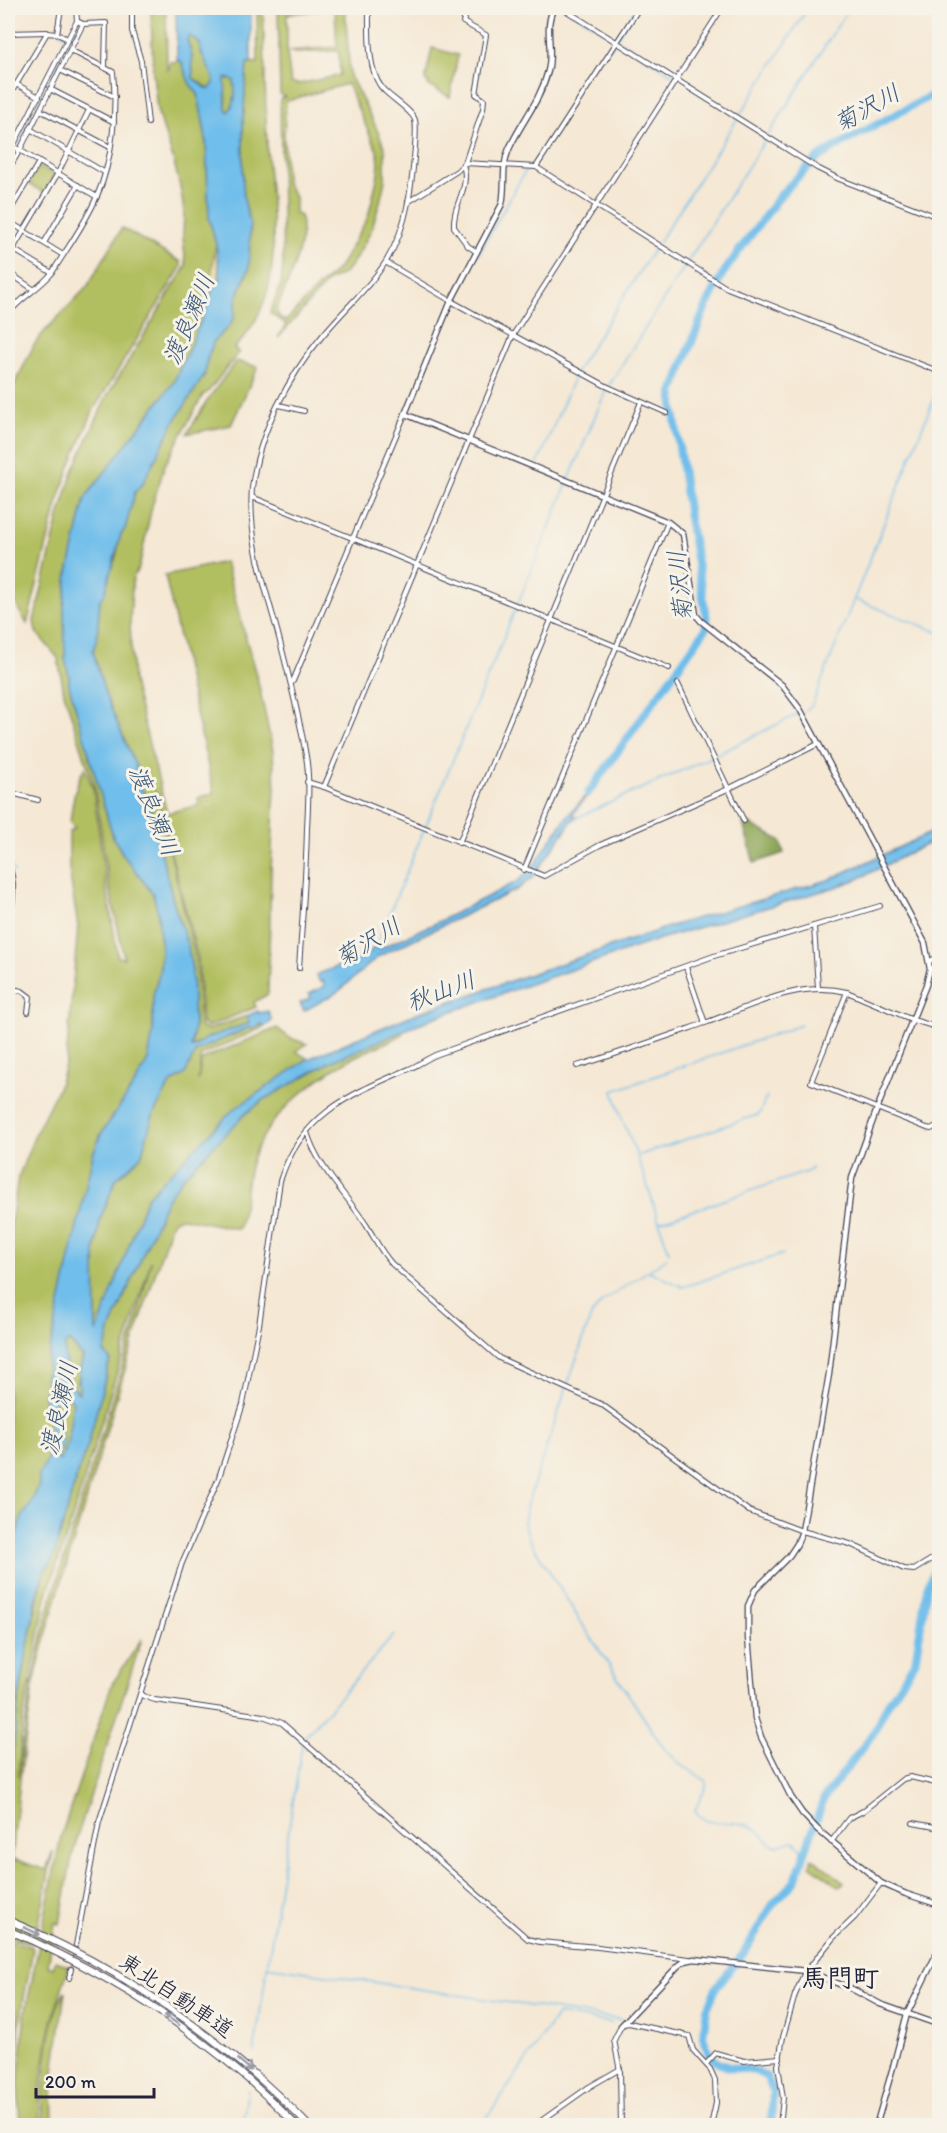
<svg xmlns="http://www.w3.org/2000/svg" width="947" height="2133" viewBox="0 0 947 2133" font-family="Itim,'Klee One',sans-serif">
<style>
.green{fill:#b2bf61;stroke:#6a704e;stroke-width:1.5;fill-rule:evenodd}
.forest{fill:#8da657;stroke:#586449;stroke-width:1.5}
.sand{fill:#eeda9e;stroke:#887e6c;stroke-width:1.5}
.water{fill:#70beeb;stroke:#497093;stroke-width:1.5;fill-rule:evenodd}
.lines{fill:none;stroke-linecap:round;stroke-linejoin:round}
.stream{stroke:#70beeb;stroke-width:1.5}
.river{stroke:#70beeb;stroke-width:8}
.street-tunnel{stroke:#cbc0b5;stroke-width:4;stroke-dasharray:4 2;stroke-linecap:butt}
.street-casing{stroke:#424052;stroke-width:6}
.secondary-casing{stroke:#424052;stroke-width:7}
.highway-casing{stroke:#424052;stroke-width:8}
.street{stroke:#fff;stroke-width:4}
.secondary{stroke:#fff;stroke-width:4.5}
.highway{stroke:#fff;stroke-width:6}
.oneway{stroke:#9c9ca7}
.labels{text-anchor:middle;stroke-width:6;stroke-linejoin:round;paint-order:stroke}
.street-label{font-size:22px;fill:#22223b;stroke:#f7f3e8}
.water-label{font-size:24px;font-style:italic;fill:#3d5979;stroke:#f7f3e8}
.quarter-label{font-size:26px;font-weight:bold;fill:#22223b;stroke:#f7f3e8}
</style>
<rect width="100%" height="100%" fill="#f7f3e8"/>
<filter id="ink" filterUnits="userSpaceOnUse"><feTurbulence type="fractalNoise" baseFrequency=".0167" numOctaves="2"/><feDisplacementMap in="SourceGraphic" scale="12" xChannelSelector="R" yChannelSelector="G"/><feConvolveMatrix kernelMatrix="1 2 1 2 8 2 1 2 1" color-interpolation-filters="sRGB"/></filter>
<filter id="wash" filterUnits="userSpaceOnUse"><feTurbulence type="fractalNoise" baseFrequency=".008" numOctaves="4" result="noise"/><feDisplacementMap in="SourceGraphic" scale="24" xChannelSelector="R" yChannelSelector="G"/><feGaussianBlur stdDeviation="1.35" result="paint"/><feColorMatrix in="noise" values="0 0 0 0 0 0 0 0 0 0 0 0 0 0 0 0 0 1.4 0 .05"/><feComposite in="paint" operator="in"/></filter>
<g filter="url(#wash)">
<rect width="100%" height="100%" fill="#f5e8d4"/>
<!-- green -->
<g class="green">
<path d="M151 8H166L167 70 169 69 170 62 181 61 190 84 198 94 206 139 209 218 216 244 211 277 213 288 205 312 174 382 85 498 68 573 64 606 65 658 69 676V685L113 837 124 856 153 894 158 913 161 949 160 970 153 996V1033L148 1060 136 1082 101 1134 93 1154 48 1358 44 1401 50 1426 48 1457 39 1475V1484L32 1503 22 1517 8 1558V1384L15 1293 9 1235 18 1178 36 1132 58 1088 66 1062 78 927 69 869V835L70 831 75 828 70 823C72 805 75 782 85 768L93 788 106 885 118 957 124 958 108 881 95 789 64 693 58 658 36 632 34 621 60 513 73 471 107 396 186 266 183 237 184 212 181 191 174 162 157 110 153 73Z"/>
<path d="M257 8H263C265 53 265 99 267 144 269 216 292 291 234 348L239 352 208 392 203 395 165 465 152 506 139 568 133 577 132 586 130 623 133 682 167 813 199 805 198 798 214 793 165 575 225 562 259 686 273 751 275 786 271 871 268 994 254 1002 256 1007 207 1027 202 1024 198 959 155 790 196 960 200 1027 207 1030 247 1016 250 1023 207 1038 191 1047 194 1027 192 970 188 946 174 904 148 799 136 780V767L105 694 93 651 97 637 100 599 116 557 121 534 125 529 135 492 143 483 173 424 205 374 207 360 214 341 229 326 234 318 237 297 249 269 250 225 244 199 243 183V122L247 62 258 63Z"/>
<path d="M278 8H345L350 76 374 123 385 148V180L380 202 371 231 356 258 345 273 327 282 278 338 286 324 270 313 281 283 283 265 280 100 281 98 285 97 280 94ZM330 9 335 11 337 47 289 51 296 53 337 51 339 53 340 75 299 84 291 83 287 54V14ZM347 84 378 153 379 163 378 175 368 217 339 268 319 286 286 321 280 317 276 311C285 288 309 240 300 216L295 213V197L287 185 286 180 284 137 286 101Z"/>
<polygon points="190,35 200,44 201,52 214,79 214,83 210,89 193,78 192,57 187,39"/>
<polygon points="432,48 458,55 450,97 428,85 429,82 425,81"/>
<path d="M224 78 234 80C235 92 237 102 228 112L226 108Z"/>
<polygon points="38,167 41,167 54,174 45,193 29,184"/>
<polygon points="122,228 181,262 181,267 94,409 70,466 57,504 27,624 8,591 8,398 34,345 44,332 87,287"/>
<polygon points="236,361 258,367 231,425 187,434 209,398"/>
<polygon points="263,1024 264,1027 201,1055 198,1081 201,1062 205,1058 277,1028 290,1038 307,1044 296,1051 308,1059 233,1110 147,1197 96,1336 95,1252 100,1220 116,1179 141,1156 153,1115 165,1093 171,1083 185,1074 196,1051 251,1027 252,1029"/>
<path d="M405 1029 401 1035C384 1045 364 1051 347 1061 311 1082 268 1116 253 1157 244 1180 247 1206 238 1229L183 1218 175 1219 171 1224 129 1356 50 1620 33 1687 20 1779 11 1868 8 1885V1801L18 1703 25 1667 27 1647 44 1571 53 1559 78 1472 88 1445 110 1360 104 1353 112 1325 167 1199 184 1176 245 1114 265 1099 328 1063ZM151 1261 136 1321 47 1614 31 1687 18 1777 23 1717 46 1597 68 1532Z"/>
<path d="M69 1341 83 1357 78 1382 80 1393 76 1392C67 1380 64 1360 65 1345Z"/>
<polygon points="64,1391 73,1402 68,1441 60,1461 57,1458 59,1428 55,1422 54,1402 56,1397"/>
<path d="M142 1639 79 1831 71 1861 60 1924 55 1923 48 1966 53 1968 55 1960 69 1967C51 2019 38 2070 40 2125L20 2126 18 2085 25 2014 61 1836 112 1684Z"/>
<polygon points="53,1851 35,1943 8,1939 8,1893 12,1876 13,1859 46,1870"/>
<polygon points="812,1858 844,1882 840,1887 810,1865"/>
<polygon points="8,1942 31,1946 33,1949 20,2019 15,2087 8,2090"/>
<path d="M65 1991 52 2087 53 2125H43C42 2092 47 2018 65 1991Z"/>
</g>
<!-- forest -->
<polygon class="forest" points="746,822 780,840 784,853 754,863 743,823"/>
<!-- sand -->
<path class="sand" d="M216 244C218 258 226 277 213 288L211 277Z"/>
<!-- water -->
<g class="water">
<path d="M174 8H251V63H247L243 122V183L244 199 250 225 249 268 237 297 234 318 229 326 214 341 207 360 205 374 173 424 143 483 135 492 125 529 121 534 104 596 100 599 97 637 93 651 105 694 136 767V780L148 799 174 904 188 946 192 970 194 1027 191 1047H194L207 1038 249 1023 247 1016 258 1011 259 1013 268 1011 272 1021 264 1027 262 1024 252 1029 250 1027 196 1051 185 1074 171 1083 165 1093 153 1115 141 1156 116 1179 100 1220 95 1251 96 1334 147 1197 233 1110 308 1059 417 1013 674 925 828 880 939 829V838L858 879 836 887 660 939 433 1018 328 1063 265 1099 245 1114 184 1176 167 1199 112 1325 104 1352 110 1359 88 1445 78 1472 53 1559 44 1571 37 1595 18 1703 8 1801V1558L22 1517 32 1503 39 1484V1475L48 1457 50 1426 44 1401 48 1358 93 1154 101 1134 136 1082 148 1060 153 1033V996L160 970 161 949 158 913 153 894 124 856 113 837 69 685V676L65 658 64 606 68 573 85 498 174 382 205 312 213 288 220 280 216 244 209 218 206 138 198 94 190 84 181 61H177L176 11H174ZM190 36 200 44 201 52 214 79V83L210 89 206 88 193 78 192 57 187 39ZM225 78 234 80C235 92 237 102 228 112L226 108ZM69 1341 83 1357 79 1373V1393C67 1386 64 1358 65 1345ZM64 1391 73 1402 68 1441 60 1461 57 1458 63 1441C58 1426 44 1401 64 1391Z"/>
<polygon points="594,786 574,813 573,816 577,817 571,822 533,877 518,889 379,956 338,992 304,1011 300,1003 311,998 309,994 325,986 323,981 320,982 316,975 364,956 371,951 376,944 379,949 436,923 518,881 532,868 566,818"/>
</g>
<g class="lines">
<!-- stream -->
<g class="stream">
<polyline points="566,8 616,39"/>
<polyline points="60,24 62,11"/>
<polyline points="59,29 61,33 66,36"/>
<polyline points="620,41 676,77"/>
<polyline points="69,45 79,24"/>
<polyline points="608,52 636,8"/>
<polyline points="48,86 68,47"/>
<polyline points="18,146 47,88"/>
<polyline points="8,163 16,150"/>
<polyline points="659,242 808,8"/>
<polyline points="478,255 527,168"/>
<polyline points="538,463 578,368 656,246"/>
<polyline points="854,599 940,633"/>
<polyline points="805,711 812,705 940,383"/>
<polyline points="576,818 718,754 800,713"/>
<polyline points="8,860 14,872"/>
<polyline points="8,922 10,879"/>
<polyline points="376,946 606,390 849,8"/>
<polyline points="759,1114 767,1096"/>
<polyline points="741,1120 758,1115"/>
<polyline points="623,1121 613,1091 801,1025"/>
<path d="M624 1124C643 1165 654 1209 669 1252"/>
<polyline points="640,1155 739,1121"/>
<polyline points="659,1222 809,1171 812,1167"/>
<path d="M667 1258 602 1302 591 1316 527 1504 524 1522 529 1539 586 1630 663 1747 678 1762 706 1781V1787L695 1810C706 1830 728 1818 746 1825 750 1827 755 1828 759 1831 764 1835 769 1846 776 1846 782 1846 787 1842 794 1841L805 1852"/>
<polyline points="649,1271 683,1287 783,1254"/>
<polyline points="267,1966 623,2020"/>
<polyline points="628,2021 642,2023"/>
<polyline points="254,2052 303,1739 394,1635"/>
<polyline points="247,2093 248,2090"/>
<polyline points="242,2126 247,2096"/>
<polyline points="481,2126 558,2014 612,2023"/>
</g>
<!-- river -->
<g class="river">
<polyline points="588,793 705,630 707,620 689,517 673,404 673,393 682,367 704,311 722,275 742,247 783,192 806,169 818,158 842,143 940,91"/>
<polyline points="771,2126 773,2092 767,2077 755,2071 729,2067 718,2063 709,2055 703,2036 707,2009 717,1986 743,1954 773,1904 795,1881 824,1798 873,1734 887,1705 915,1662 927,1587 933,1573 940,1565"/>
</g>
</g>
</g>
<g filter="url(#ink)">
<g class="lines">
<!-- street-tunnel -->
<polyline class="street-tunnel" points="71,1969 76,1945"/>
<!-- street casing -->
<g class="street-casing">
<g id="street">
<polyline points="132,8 132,31 141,61 148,123"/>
<polyline points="562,8 817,168 839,179 940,218"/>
<polyline points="77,21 83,24 106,23 105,67"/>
<polyline points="8,33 47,32"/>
<polyline points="57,34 61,8"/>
<polyline points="60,70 115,97"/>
<polyline points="16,84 39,97"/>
<polyline points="50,89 114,122"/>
<polyline points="8,98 47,33 57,34 68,39"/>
<polyline points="40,110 110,147"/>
<polyline points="30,129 104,172"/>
<polyline points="8,143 97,197"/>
<polyline points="8,156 77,21 76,8"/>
<polyline points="465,163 536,167 725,287 940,372"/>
<path d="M463 165C471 188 452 205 454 227L468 246 477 252"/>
<polyline points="536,167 639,8"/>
<polyline points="8,170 20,150 83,24"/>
<polyline points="408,202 457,171 465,163 483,109 484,100 476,94 486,35 463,22 468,8"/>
<polyline points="8,214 39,162"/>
<polyline points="8,221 63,255"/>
<polyline points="44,243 78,185"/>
<polyline points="8,246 52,273"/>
<polyline points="13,249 58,173 89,110"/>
<polyline points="8,254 11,248"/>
<polyline points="387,263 451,301 606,386 667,413"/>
<polyline points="8,272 33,289"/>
<polyline points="8,297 17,303"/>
<path d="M8 314C21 297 40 288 52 273 67 248 86 223 97 196 113 160 117 111 113 72L70 50"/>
<polyline points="279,405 304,411"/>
<polyline points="252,497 669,668"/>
<polyline points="291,683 293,681 405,414"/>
<polyline points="678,684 744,821"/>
<polyline points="307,782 324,787 544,876 600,845 728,789 818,744"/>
<polyline points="324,787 513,335 722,8"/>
<polyline points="8,792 38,800"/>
<polyline points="459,843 641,402"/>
<path d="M8 864C18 883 11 912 8 933"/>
<polyline points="524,870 668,522"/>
<polyline points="814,926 818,988"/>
<polyline points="930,961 937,957 940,951"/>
<polyline points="686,967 705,1023"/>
<path d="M299 968C302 922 306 875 307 829 308 805 310 780 306 756 299 714 288 672 277 630 264 584 248 537 252 488 258 434 288 377 323 335 363 287 395 270 408 203 411 189 418 132 415 120 412 110 389 97 382 88 367 70 369 30 369 8"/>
<polyline points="8,988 22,991 30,997 28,1012"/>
<polyline points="940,1028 913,1020 847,992 811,1082 927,1128 931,1129 936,1126 940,1128"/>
<path d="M577 1066C620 1053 662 1038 705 1023 750 1007 797 980 847 992"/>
<path d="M307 1132C317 1167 347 1195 367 1226 375 1239 381 1252 392 1264L499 1358 601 1404 749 1511 802 1531 850 1544 904 1569 914 1570 932 1559 940 1558"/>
<polyline points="939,1632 940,1632"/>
<polyline points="141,1693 143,1696 155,1700 263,1716 282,1723 528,1939 540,1942 598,1947 689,1959"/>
<polyline points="913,1823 940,1828"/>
<polyline points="831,1842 849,1818 863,1811 903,1779 910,1777 940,1784"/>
<path d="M76 1945 99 1822 182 1563 218 1480 243 1404 259 1325 280 1181C301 1114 349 1095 409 1069 419 1065 427 1058 438 1054L714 956 880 906"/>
<polyline points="69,1978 71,1969"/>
<polyline points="623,2024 629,2023 689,2036 693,2050 710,2069 715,2080 716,2103 711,2126"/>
<polyline points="706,2064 716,2053 744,2061 780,2058"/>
<polyline points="534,2126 589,2087 620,2069"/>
<polyline points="621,2126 620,2071 614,2040 621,2026"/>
<polyline points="780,2126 783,2098 778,2066 783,2037 795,1995 804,1974 833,1938 855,1917 881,1883"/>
</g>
</g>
<!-- secondary casing -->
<g class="secondary-casing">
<g id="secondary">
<path d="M554 8C543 28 554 49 548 71 540 102 521 122 509 149 501 166 506 186 502 204L451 301 405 414 668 522 683 534 696 615 701 621 782 685 800 709 925 943 930 969 926 985 877 1109 852 1178 829 1374 802 1531 797 1544 789 1556 755 1590 748 1606V1637L755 1718 761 1737 791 1797 802 1813 817 1829 881 1883 906 1894 940 1905"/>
<polyline points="621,2026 678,1966 685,1961 694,1959 806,1971 852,1989 880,2004 940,2025"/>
<polyline points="876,2126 893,2067 907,2014 940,1947"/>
</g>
</g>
<!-- highway casing -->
<g class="highway-casing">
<g id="highway">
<path d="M8 1920C121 1968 223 2037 309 2126"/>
<path d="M8 1930C115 1976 215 2041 297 2126"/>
</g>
</g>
<!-- street -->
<use href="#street" class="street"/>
<!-- secondary -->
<use href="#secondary" class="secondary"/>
<!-- highway -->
<use href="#highway" class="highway"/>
</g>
<!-- one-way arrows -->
<defs><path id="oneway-shaft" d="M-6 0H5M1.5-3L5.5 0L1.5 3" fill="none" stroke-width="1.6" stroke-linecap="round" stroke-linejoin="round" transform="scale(1.5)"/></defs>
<g class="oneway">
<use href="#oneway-shaft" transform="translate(32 1931) rotate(25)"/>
<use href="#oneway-shaft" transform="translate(172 2020) rotate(-145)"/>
<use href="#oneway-shaft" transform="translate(245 2065) rotate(40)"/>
</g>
</g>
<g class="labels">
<!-- street labels -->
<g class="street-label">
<text transform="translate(177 1995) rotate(34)" y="8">東北自動車道</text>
</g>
<!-- water labels -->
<g class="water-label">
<text transform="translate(867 108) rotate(-29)" y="8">菊沢川</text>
<text transform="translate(189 319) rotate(-67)" y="8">渡良瀬川</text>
<text transform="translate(680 586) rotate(-96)" y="8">菊沢川</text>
<text transform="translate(154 811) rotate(68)" y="8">渡良瀬川</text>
<text transform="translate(368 942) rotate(-31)" y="8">菊沢川</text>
<text transform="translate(441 991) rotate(-21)" y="8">秋山川</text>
<text transform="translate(59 1408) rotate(-77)" y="8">渡良瀬川</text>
</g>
<!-- quarter labels -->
<g class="quarter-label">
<text x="840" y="1987">馬門町</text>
</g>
</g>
<!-- margin -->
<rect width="947" height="2133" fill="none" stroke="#f7f3e8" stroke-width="30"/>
<!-- scale -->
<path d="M36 2088v9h118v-9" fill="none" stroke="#22223b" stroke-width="3"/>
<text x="45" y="2088" font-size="18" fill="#22223b" stroke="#f7f3e8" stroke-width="4.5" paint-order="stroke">200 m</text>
</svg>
